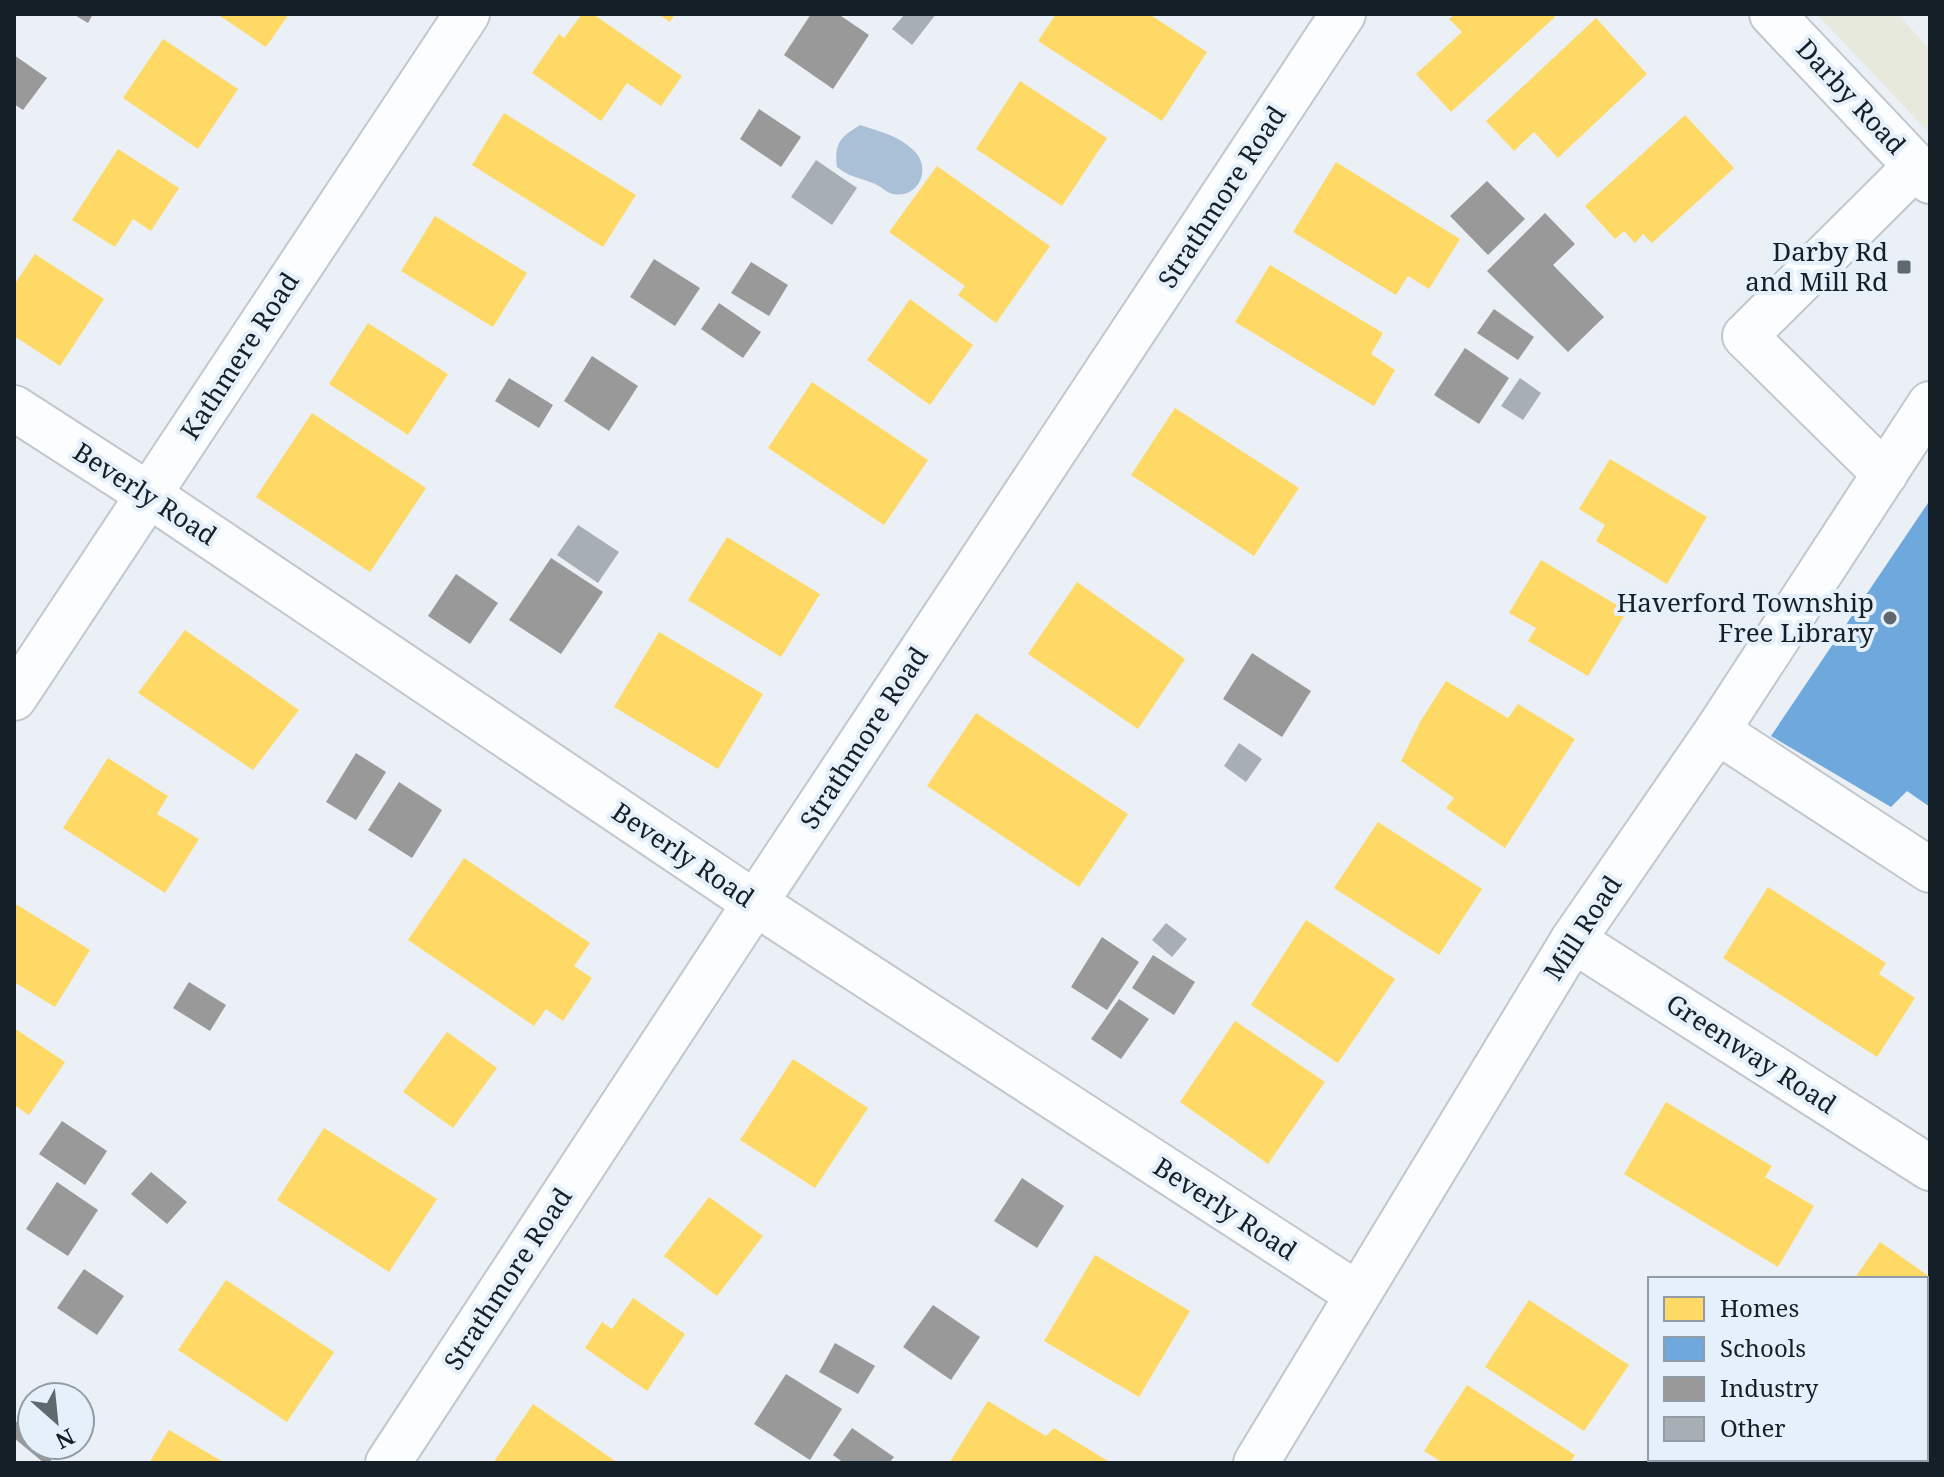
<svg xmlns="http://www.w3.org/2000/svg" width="1944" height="1477" viewBox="0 0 1944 1477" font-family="'Noto Serif',serif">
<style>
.green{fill:#e6e9dc}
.water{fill:#aac0d6}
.homes{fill:#ffd966}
.schools{fill:#6fa8dc}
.industry{fill:#999}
.building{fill:#a7afb5}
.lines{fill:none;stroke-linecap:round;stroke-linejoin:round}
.minor-casing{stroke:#c0c7cd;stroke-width:48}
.major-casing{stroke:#c0c7cd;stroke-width:48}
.minor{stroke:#fcfdfe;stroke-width:44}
.major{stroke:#fcfdfe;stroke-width:44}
.poi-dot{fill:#60686f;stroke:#e5f0fa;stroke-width:3}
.labels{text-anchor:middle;stroke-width:8;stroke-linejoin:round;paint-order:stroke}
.street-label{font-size:26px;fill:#151f27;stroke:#e5f0fa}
.poi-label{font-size:26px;fill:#151f27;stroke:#e5f0fa;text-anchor:end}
</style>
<rect width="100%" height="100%" fill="#eaf0f5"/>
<!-- green -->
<polygon class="green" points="1817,14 1898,14 1930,50 1930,134"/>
<!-- water -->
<path class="water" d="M860 125C881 132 901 136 916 153 931 170 918 199 893 194 887 193 882 187 877 185 861 177 852 179 837 167 834 142 841 137 860 125Z"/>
<!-- homes -->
<g class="homes">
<polygon points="217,14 289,14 266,47"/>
<polygon points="582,14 593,14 682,76 661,106 627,83 601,121 532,73 559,34 564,38"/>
<polygon points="658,14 675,14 670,22"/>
<polygon points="1056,14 1149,14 1207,52 1162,121 1038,41"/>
<polygon points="1455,14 1552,14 1555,17 1451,112 1416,74 1462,32 1449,19"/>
<polygon points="1596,18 1647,74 1558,158 1534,132 1514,151 1486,121"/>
<polygon points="163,39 238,89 198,149 123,98"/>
<polygon points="1020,81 1107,138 1062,206 976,149"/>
<polygon points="504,113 636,195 603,247 472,165"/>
<polygon points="1685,115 1734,168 1652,243 1643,234 1635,243 1624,231 1615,239 1585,206"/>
<polygon points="118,149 179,188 151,231 133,219 115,247 72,220"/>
<polygon points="1336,162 1460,239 1429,289 1408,276 1396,295 1293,232"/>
<polygon points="937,166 1050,246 996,323 958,295 965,286 889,232"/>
<polygon points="435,216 527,273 493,327 401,271"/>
<polygon points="35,254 104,299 60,366 14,336 14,285"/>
<polygon points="1270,265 1383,333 1371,354 1395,370 1374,406 1235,322"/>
<polygon points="910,299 973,345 930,405 867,360"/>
<polygon points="368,323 448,374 408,435 329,384"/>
<polygon points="812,382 928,460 884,525 768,448"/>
<polygon points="1175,408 1299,488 1254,556 1131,475"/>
<polygon points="312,413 426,488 370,572 256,497"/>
<polygon points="1610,459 1707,517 1667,584 1596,541 1605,525 1579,509"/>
<polygon points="727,537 820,594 781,657 688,600"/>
<polygon points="1541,560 1627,611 1588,676 1528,641 1536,628 1509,613"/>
<polygon points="1077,582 1185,659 1138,729 1028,654"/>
<polygon points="185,630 299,710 253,770 138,693"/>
<polygon points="659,632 763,694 718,769 614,707"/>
<polygon points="1446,681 1508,718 1518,704 1575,739 1505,848 1446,808 1454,798 1401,761 1420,722"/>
<polygon points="976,713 1128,814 1079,887 927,786"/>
<polygon points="108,758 168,796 157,814 199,839 165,893 63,828"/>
<polygon points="1378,822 1482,889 1439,955 1334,888"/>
<polygon points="464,858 590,943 574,966 592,978 563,1021 546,1009 534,1026 408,940"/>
<polygon points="1768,887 1886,963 1879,974 1915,998 1877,1057 1723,958"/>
<polygon points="14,903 90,950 55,1007 14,982"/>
<polygon points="1306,920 1395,979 1338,1063 1251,1005"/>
<polygon points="1235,1021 1325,1082 1268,1164 1180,1102"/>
<polygon points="14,1028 65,1062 29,1115 14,1105"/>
<polygon points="447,1032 497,1068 453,1128 403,1092"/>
<polygon points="793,1059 868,1108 815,1188 740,1140"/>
<polygon points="1666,1102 1772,1166 1765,1177 1814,1206 1778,1267 1624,1174"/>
<polygon points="324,1128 437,1199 389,1272 277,1200"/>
<polygon points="709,1197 763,1236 717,1296 664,1256"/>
<polygon points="1880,1242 1930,1277 1930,1287 1926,1292 1926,1279 1854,1279"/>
<polygon points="1095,1255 1190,1311 1139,1397 1044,1341"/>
<polygon points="226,1280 334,1352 287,1422 178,1350"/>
<polygon points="633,1298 685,1334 647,1391 585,1348 602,1322 612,1329"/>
<polygon points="1529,1300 1629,1365 1584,1431 1485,1367"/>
<polygon points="1930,1341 1930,1409 1926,1406 1926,1348"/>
<polygon points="1467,1385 1575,1455 1570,1463 1443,1463 1424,1451"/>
<polygon points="988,1401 1046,1436 1054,1428 1111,1463 949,1463"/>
<polygon points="533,1404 618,1463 493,1463"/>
<polygon points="169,1430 225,1463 149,1463"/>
</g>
<!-- schools -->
<polygon class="schools" points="1930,500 1930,807 1907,791 1891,807 1771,736"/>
<!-- industry -->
<g class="industry">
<polygon points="73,14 93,14 88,23"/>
<polygon points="811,14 838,14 869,35 833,89 784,55"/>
<polygon points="14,55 47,78 23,110 14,104"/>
<polygon points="759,109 801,137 781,167 740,139"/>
<polygon points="1487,181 1525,219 1488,255 1450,216"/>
<polygon points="1545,213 1575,244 1553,265 1604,317 1568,352 1487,271"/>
<polygon points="654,259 700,288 675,326 630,297"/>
<polygon points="751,262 788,285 769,316 731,293"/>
<polygon points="719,303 761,332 743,358 701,329"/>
<polygon points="1494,309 1534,337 1518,360 1477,333"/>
<polygon points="1465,348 1509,378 1479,424 1434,395"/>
<polygon points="592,356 638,386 609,431 564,401"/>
<polygon points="509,378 553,405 539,428 495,401"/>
<polygon points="551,558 603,592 561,654 509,620"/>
<polygon points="456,574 498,603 470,644 428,616"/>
<polygon points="1252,653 1311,691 1282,737 1223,699"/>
<polygon points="356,753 386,772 356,820 326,802"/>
<polygon points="399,782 442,810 412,858 368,830"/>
<polygon points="1102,937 1139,962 1107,1010 1071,987"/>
<polygon points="1153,955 1195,982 1174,1015 1132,988"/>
<polygon points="189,982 226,1005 210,1031 173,1008"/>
<polygon points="1119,999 1149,1019 1121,1059 1091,1039"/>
<polygon points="62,1121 107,1151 85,1185 39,1154"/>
<polygon points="151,1172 187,1202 167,1224 131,1194"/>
<polygon points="1022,1178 1064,1206 1037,1248 994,1221"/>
<polygon points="57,1182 98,1210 68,1256 26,1229"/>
<polygon points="84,1269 124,1296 97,1335 57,1308"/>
<polygon points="933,1305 980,1337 951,1380 903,1347"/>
<polygon points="835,1343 875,1366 858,1394 819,1372"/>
<polygon points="786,1374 842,1409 810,1460 754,1424"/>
<polygon points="45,1386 59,1397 36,1397"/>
<polygon points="32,1402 32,1445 63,1445 49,1463 44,1463 14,1438 14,1425"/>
<polygon points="852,1428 894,1457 889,1463 844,1463 833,1455"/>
<polygon points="1926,1456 1930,1459 1930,1463 1908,1463 1911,1459 1926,1459"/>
<polygon points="1775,1459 1805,1459 1811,1463 1772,1463"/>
</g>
<!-- building -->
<g class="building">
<polygon points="905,14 936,14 912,45 892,29"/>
<polygon points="816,160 857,188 832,225 791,197"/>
<polygon points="1520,378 1541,393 1523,420 1501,406"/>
<polygon points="578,525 619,552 598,583 557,555"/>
<polygon points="1239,743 1262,759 1246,782 1224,766"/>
<polygon points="1166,923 1187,939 1172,957 1152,940"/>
</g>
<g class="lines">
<!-- minor casing -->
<g class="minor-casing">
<g id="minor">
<polyline points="14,408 149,495 755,903 1357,1294"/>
<polyline points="1885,474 1745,336 1916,166"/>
<polyline points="14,698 467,14"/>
<polyline points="1717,731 1930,870"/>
<polyline points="1573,940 1930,1168"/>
<polyline points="388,1463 755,903 1343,14"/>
<polyline points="1256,1463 1573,940 1717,731 1930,404"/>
</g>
</g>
<!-- major casing -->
<g class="major-casing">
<polyline id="major" points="1772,14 1930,181"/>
</g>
<!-- minor -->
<use href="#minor" class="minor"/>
<!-- major -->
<use href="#major" class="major"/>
</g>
<!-- markers -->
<g class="poi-dot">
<rect x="1896" y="259" width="16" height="16" rx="4"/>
<circle cx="1890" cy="618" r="8"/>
</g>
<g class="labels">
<!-- street labels -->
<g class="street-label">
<text transform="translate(1851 97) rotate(47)" y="9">Darby Road</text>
<text transform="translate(1222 197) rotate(-57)" y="9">Strathmore Road</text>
<text transform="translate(240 356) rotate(-57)" y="9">Kathmere Road</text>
<text transform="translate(145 494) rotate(33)" y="9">Beverly Road</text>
<text transform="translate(864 738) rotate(-57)" y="9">Strathmore Road</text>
<text transform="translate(683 855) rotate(34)" y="9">Beverly Road</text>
<text transform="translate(1583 928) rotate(-57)" y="9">Mill Road</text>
<text transform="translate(1751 1054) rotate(33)" y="9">Greenway Road</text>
<text transform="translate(1225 1209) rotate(33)" y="9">Beverly Road</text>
<text transform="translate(508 1279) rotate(-57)" y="9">Strathmore Road</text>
</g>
<!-- poi labels -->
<g class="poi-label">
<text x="1888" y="261">Darby Rd<tspan x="1888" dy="30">and Mill Rd</tspan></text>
<text x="1874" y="612">Haverford Township<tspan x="1874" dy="30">Free Library</tspan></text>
</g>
</g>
<!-- border -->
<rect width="1944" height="1477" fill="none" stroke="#151f27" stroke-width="32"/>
<!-- legend -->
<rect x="1648" y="1277" width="280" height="184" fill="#e5f0fa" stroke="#929ca6" stroke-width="2"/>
<rect x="1664" y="1297" width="40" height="24" fill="#ffd966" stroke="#929ca6" stroke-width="2"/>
<text x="1720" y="1317" font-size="24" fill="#151f27">Homes</text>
<rect x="1664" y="1337" width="40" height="24" fill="#6fa8dc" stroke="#929ca6" stroke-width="2"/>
<text x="1720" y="1357" font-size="24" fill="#151f27">Schools</text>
<rect x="1664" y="1377" width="40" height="24" fill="#999999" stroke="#929ca6" stroke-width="2"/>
<text x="1720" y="1397" font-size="24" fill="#151f27">Industry</text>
<rect x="1664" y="1417" width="40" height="24" fill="#a7afb5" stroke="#929ca6" stroke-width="2"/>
<text x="1720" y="1437" font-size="24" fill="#151f27">Other</text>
<!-- north arrow -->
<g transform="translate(56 1421) rotate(153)"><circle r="38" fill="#e5f0fa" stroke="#929ca6" stroke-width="2"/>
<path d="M0-6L14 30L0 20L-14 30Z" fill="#60686f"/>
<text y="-12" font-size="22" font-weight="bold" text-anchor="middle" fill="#151f27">N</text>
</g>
</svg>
